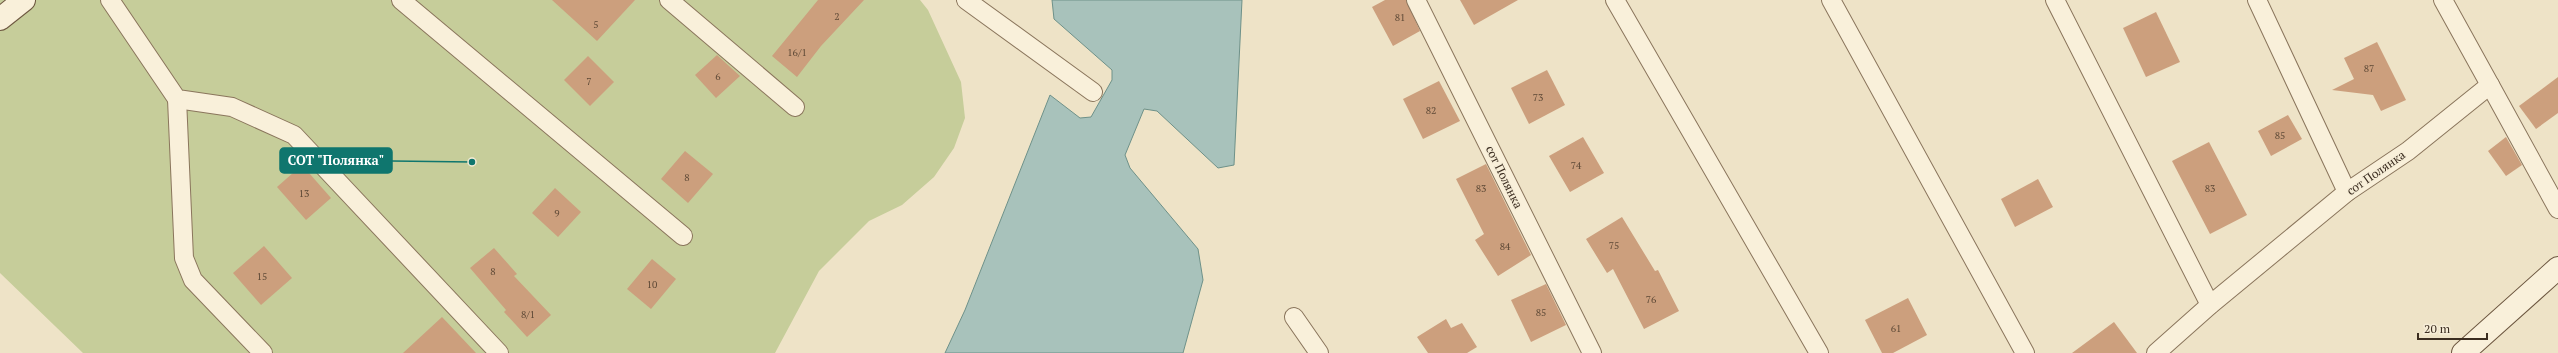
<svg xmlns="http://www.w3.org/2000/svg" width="2558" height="353" viewBox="0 0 2558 353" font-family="'PT Serif',serif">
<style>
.green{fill:#c6cd9a}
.water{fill:#a8c2bb;stroke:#6e9189}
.building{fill:#cc9f7d}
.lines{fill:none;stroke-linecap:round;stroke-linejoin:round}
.minor-casing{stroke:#8a755c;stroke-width:20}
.secondary-casing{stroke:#6c563f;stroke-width:24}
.minor{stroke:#f9f0da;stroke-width:18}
.secondary{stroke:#f9f0da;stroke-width:22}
.labels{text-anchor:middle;stroke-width:3;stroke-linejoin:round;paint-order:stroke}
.number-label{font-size:10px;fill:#5f4a37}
.street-label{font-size:12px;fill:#3b2d20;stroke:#f6edd7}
.leader{fill:none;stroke:#0f766e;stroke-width:1.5}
.callout-dot{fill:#0f766e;stroke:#f6edd7;stroke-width:1.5}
.callout{fill:#0f766e;stroke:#0f766e;stroke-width:1.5}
.callout-label{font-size:13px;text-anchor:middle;font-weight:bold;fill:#fff}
</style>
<rect width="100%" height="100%" fill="#eee3c7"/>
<!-- green -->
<polygon class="green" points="0,0 920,0 928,10 961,82 965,118 954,148 934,177 902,205 869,221 819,271 775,353 83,353 0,273"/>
<!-- water -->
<polygon class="water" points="1052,0 1242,0 1234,165 1218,168 1157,111 1144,109 1125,155 1130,168 1198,249 1203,280 1183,353 945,353 965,310 1050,95 1080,118 1091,117 1112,80 1112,70 1054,19"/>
<!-- building -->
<g class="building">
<polygon points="552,0 635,0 597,41"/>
<polygon points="818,0 864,0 821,46 797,77 772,56"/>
<polygon points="1385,0 1406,0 1420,31 1393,46 1372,7"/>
<polygon points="1460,0 1518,0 1474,25"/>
<polygon points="2156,12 2180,62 2146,77 2123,28"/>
<polygon points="2377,42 2406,100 2381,111 2373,95 2332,90 2354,79 2344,58"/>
<polygon points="717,55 740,76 716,98 695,75"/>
<polygon points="588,56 614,82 590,106 564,80"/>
<polygon points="1547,70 1565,105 1529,124 1511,88"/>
<polygon points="2558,77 2558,113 2536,129 2519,106"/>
<polygon points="1439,81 1460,121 1423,139 1403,99"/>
<polygon points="2288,115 2302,139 2271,156 2258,131"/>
<polygon points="1583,137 1604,173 1570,192 1549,156"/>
<polygon points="2506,137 2522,165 2506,176 2488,151"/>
<polygon points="2209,142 2247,215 2210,234 2172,161"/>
<polygon points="685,151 713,174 688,203 661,179"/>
<polygon points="1486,164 1531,255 1498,276 1475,240 1484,234 1456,179"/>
<polygon points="302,165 331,198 306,220 277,187"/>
<polygon points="2038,179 2053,207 2015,227 2001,199"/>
<polygon points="555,188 581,212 558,237 532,213"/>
<polygon points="1622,217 1655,271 1658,270 1679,311 1644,329 1613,269 1607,273 1586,239"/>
<polygon points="264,246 292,278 261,305 233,273"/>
<polygon points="494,248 517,274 514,276 551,315 527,337 504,312 506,310 470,268"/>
<polygon points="652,259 676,279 651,309 627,289"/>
<polygon points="1546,284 1566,325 1531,342 1511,300"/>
<polygon points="1908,298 1927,335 1893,353 1882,353 1865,320"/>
<polygon points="442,317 476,353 403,353"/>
<polygon points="1446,319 1451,328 1462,323 1477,347 1467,353 1428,353 1417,337"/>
<polygon points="2114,322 2137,353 2072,353"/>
</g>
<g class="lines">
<!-- minor casing -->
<g class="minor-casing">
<g id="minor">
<polyline points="110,0 177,99 232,107 294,135 499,353"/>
<polyline points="401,0 683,236"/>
<polyline points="669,0 795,107"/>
<polyline points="966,0 1093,92"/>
<polyline points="1416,0 1592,353"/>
<polyline points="1615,0 1819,353"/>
<polyline points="1831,0 2025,353"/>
<polyline points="2055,0 2210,305"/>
<polyline points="2257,0 2347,192"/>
<polyline points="2443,0 2490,85"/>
<polyline points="177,99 184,258 193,280 263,353"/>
<polyline points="1294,317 1319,353"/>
<polyline points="2156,353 2210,305 2347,192 2408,151 2490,85 2558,209"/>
</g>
</g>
<!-- secondary casing -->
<g class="secondary-casing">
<g id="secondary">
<polyline points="0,19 24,0"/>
<polyline points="2463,353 2558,268"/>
</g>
</g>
<!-- minor -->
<use href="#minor" class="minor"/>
<!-- secondary -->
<use href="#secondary" class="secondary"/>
</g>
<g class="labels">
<!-- number labels -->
<g class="number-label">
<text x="837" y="20">2</text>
<text x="1400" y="21">81</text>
<text x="596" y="28">5</text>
<text x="797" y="56">16/1</text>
<text x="2369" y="72">87</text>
<text x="718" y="80">6</text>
<text x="589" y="85">7</text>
<text x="1538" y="101">73</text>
<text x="1431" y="114">82</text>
<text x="2280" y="139">85</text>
<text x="1576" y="169">74</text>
<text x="687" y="181">8</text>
<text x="1481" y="192">83</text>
<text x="2210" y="192">83</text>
<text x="304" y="197">13</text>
<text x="557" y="217">9</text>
<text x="1614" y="249">75</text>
<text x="1505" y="250">84</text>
<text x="493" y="275">8</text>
<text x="262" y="280">15</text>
<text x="652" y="288">10</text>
<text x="1651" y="303">76</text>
<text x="1541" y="316">85</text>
<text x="528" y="318">8/1</text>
<text x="1896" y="332">61</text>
</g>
<!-- street labels -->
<g class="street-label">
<text transform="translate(2376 173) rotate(-35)" y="4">сот Полянка</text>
<text transform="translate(1504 177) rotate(64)" y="4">сот Полянка</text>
</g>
</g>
<!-- callouts -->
<path class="leader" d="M472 162L392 161"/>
<circle class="callout-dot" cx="472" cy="162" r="4"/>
<rect class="callout" x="280" y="148" width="112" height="25" rx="4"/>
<g class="callout-label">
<text x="336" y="165">СОТ "Полянка"</text>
</g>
<!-- scale -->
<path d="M2418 333v6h69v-6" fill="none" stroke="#3b2d20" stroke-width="2"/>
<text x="2424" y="333" font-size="12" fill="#3b2d20" stroke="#f6edd7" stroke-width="3" paint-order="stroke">20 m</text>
</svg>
